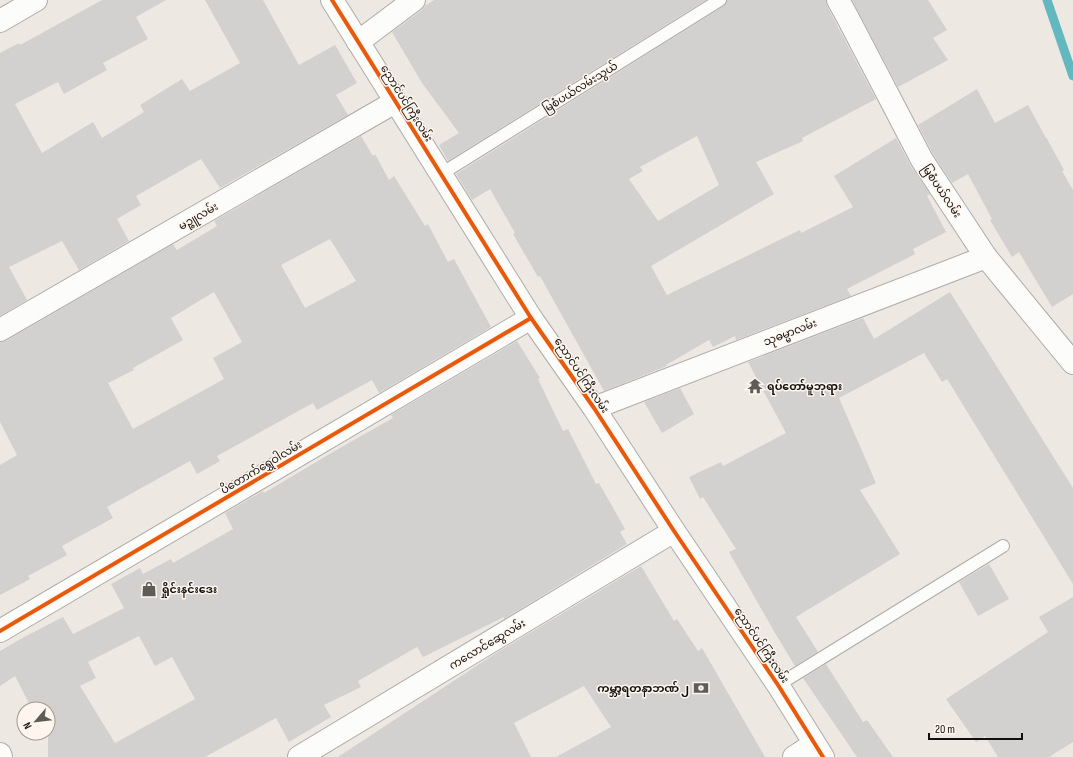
<svg xmlns="http://www.w3.org/2000/svg" width="1073" height="757" viewBox="0 0 1073 757" font-family="'Sofia Sans Condensed','Noto Sans Myanmar',sans-serif">
<style>
.lines{fill:none;stroke-linecap:round;stroke-linejoin:round}
.stream{stroke:#62b8be;stroke-width:9}
.building{fill:#d3d0d0;fill-rule:evenodd}
.service-casing{stroke:#afaba7;stroke-width:14}
.minor-casing{stroke:#afaba7;stroke-width:24}
.tertiary-casing{stroke:#afaba7;stroke-width:24}
.service{stroke:#fcfcfb;stroke-width:12}
.minor{stroke:#fcfcfb;stroke-width:22}
.tertiary{stroke:#fcfcfb;stroke-width:22}
.cycleway-casing{stroke:#fef6ee;stroke-width:6}
.cycleway{stroke:#e8590c;stroke-width:4}
.labels{text-anchor:middle;stroke-width:3;stroke-linejoin:round;paint-order:stroke}
.street-label{font-size:11px;fill:#120f0c;stroke:#fef6ee}
.poi-label{font-size:11px;font-weight:bold;fill:#120f0c;stroke:#fef6ee;text-anchor:start}
</style>
<rect width="100%" height="100%" fill="#eee8e3"/>
<g class="lines">
<!-- stream -->
<polyline class="stream" points="1047,0 1073,76"/>
</g>
<!-- building -->
<g class="building">
<polygon points="102,0 166,0 136,17 148,39 103,63 107,70 64,94 58,82 15,104 42,153 93,122 102,138 144,112 140,105 182,79 190,91 240,63 205,0 263,0 299,65 335,45 357,83 336,95 348,115 220,188 201,159 136,196 141,205 117,219 129,241 79,270 62,241 9,267 27,300 0,316 0,53 19,43 20,45"/>
<polygon points="434,0 706,0 448,161 439,145 459,133 422,83 392,32 422,10 426,5"/>
<path d="M727 0H826L827 6 876 99 802 138 803 141 756 162 774 194 651 266 667 295 800 230 801 233 853 207 834 176 896 138 911 166 930 194 927 196 946 232 913 249 915 254 847 289 851 296 736 340 735 336 713 347 709 340 666 365 667 366 604 391 540 276 538 277 513 234 515 233 490 189 472 200 456 174 724 6ZM697 136 719 185 658 221 629 179 643 171 640 167Z"/>
<polygon points="852,0 928,0 947,30 933,38 948,60 898,87"/>
<polygon points="977,89 995,123 1028,105 1046,138 1046,137 1064,170 1062,171 1073,190 1073,294 1052,307 1019,252 1012,257 990,220 992,219 968,174 952,183 933,154 918,125"/>
<path d="M361 136 373 156 375 154 389 180 394 176 425 226 428 224 448 262 454 259 491 327 379 393 372 380 317 410 313 403 217 456 220 461 197 474 190 461 107 507 113 518 62 546 67 555 28 576 30 579 0 595V465L17 455 0 422V342L6 341 173 244 177 250 217 226 214 221ZM330 239 356 281 305 308 281 265ZM214 292 242 342 213 358 224 379 133 429 108 383 134 370 133 368 183 340 171 318Z"/>
<polygon points="950,292 1073,488 1073,584 947,379 942,382 924,353 839,398 876,483 860,490 900,554 796,617 818,652 795,666 775,633 729,552 736,549 703,497 700,499 689,477 721,462 723,466 786,433 748,362 863,318 874,339"/>
<path d="M517 341 540 378 538 379 563 431 568 429 596 484 599 483 625 529 620 532 627 544 504 619V617L423 657 417 647 358 681 361 687 324 705 331 717 289 742 276 718 205 757H48V709H32L15 676 0 686V651L24 637 63 617 73 634 124 608 111 584 140 568 143 574 171 559 173 563 233 529 225 513 263 491 264 493 338 449 393 418 391 415ZM139 636 155 666 172 657 195 699 115 743 80 686 96 678 88 662Z"/>
<polygon points="680,388 694,414 662,433 644,402"/>
<polygon points="989,564 1009,599 978,616 959,582"/>
<polygon points="641,566 674,621 677,619 698,651 702,648 765,757 556,757 611,727 584,686 514,723 531,757 338,757 493,655"/>
<polygon points="1073,597 1073,742 1049,757 998,757 985,736 976,742 946,699 1048,632 1039,617"/>
<polygon points="826,664 863,722 867,720 893,757 857,757 803,678"/>
</g>
<g class="lines">
<!-- service casing -->
<g class="service-casing">
<g id="service">
<polyline points="441,174 720,0"/>
<polyline points="778,685 1003,546"/>
</g>
</g>
<!-- minor casing -->
<g class="minor-casing">
<g id="minor">
<polyline points="838,0 849,20 922,160 986,257 1073,363"/>
<polyline points="0,21 36,0"/>
<polyline points="358,42 414,0"/>
<polyline points="0,330 395,102"/>
<polyline points="594,408 986,257"/>
<polyline points="0,631 531,318"/>
<polyline points="0,754 1,757"/>
<polyline points="299,757 674,531"/>
<polyline points="794,757 814,744"/>
</g>
</g>
<!-- tertiary casing -->
<g class="tertiary-casing">
<polyline id="tertiary" points="332,0 531,318 594,408 674,531 778,685 823,757"/>
</g>
<!-- service -->
<use href="#service" class="service"/>
<!-- minor -->
<use href="#minor" class="minor"/>
<!-- tertiary -->
<use href="#tertiary" class="tertiary"/>
<!-- cycleway casing -->
<g class="cycleway-casing">
<g id="cycleway">
<polyline points="332,0 531,318 594,408 674,531 778,685 823,757"/>
<polyline points="0,631 531,318"/>
</g>
</g>
<!-- cycleway -->
<use href="#cycleway" class="cycleway"/>
</g>
<!-- icons -->
<defs>
<g id="temple-bare" transform="scale(1.2)"><path d="M0-6L5-2H3V0L6.5 2.5H4V6H1.5V3h-3V6H-4V2.5H-6.5L-3 0V-2H-5Z" fill="#5f5b57" stroke="#fef6ee" stroke-width="2.5" paint-order="stroke"/></g>
<g id="shop-bare" transform="scale(1.2)"><path d="M-5-2.5h2.3a2.7 3.5 0 0 1 5.4 0H5L5.5 6h-11ZM-1.5-2.5h3a1.5 2.3 0 0 0-3 0Z" fill="#5f5b57" stroke="#fef6ee" stroke-width="2.5" paint-order="stroke"/></g>
<g id="bank-bare" transform="scale(1.2)"><path d="M-6-4H6V4H-6ZM0-2.3a2.3 2.3 0 1 0 0 4.6a2.3 2.3 0 1 0 0-4.6Z" fill="#5f5b57" stroke="#fef6ee" stroke-width="2.5" paint-order="stroke"/></g>
</defs>
<g fill-rule="evenodd">
<use href="#temple-bare" x="755" y="386"/>
<use href="#shop-bare" x="149" y="589"/>
<use href="#bank-bare" x="701" y="688"/>
</g>
<g class="labels">
<!-- street labels -->
<g class="street-label">
<text transform="translate(580 87) rotate(-32)" y="4">မြစံပယ်လမ်းသွယ်</text>
<text transform="translate(407 103) rotate(58)" y="4">ညောင်ပင်ကြီးလမ်း</text>
<text transform="translate(942 191) rotate(56)" y="4">မြစံပယ်လမ်း</text>
<text transform="translate(198 216) rotate(-30)" y="4">မဉ္ဇူလမ်း</text>
<text transform="translate(790 332) rotate(-21)" y="4">သုဓမ္မာလမ်း</text>
<text transform="translate(582 375) rotate(56)" y="4">ညောင်ပင်ကြီးလမ်း</text>
<text transform="translate(261 467) rotate(-31)" y="4">ပိတောက်ရွှေဝါလမ်း</text>
<text transform="translate(487 644) rotate(-31)" y="4">ကလောင်ဆွေလမ်း</text>
<text transform="translate(762 645) rotate(56)" y="4">ညောင်ပင်ကြီးလမ်း</text>
</g>
<!-- poi labels -->
<g class="poi-label">
<text x="767" y="390">ရပ်တော်မူဘုရား</text>
<text x="161" y="593">ရှိုင်းနင်းဒေး</text>
<text x="689" y="692" text-anchor="end">ကမ္ဘာ့ရတနာဘဏ် ၂</text>
</g>
</g>
<!-- north arrow -->
<g transform="translate(36 721) rotate(242)"><circle r="19" fill="#fef6ee" stroke="#a09a94"/>
<path d="M0-3L7 15L0 10L-7 15Z" fill="#5f5b57"/>
<text y="-6" font-size="11" font-weight="bold" text-anchor="middle" fill="#120f0c">N</text>
</g>
<!-- scale -->
<path d="M929 733v6h93v-6" fill="none" stroke="#120f0c" stroke-width="2"/>
<text x="935" y="733" font-size="12" fill="#120f0c" stroke="#fef6ee" stroke-width="3" paint-order="stroke">20 m</text>
</svg>
